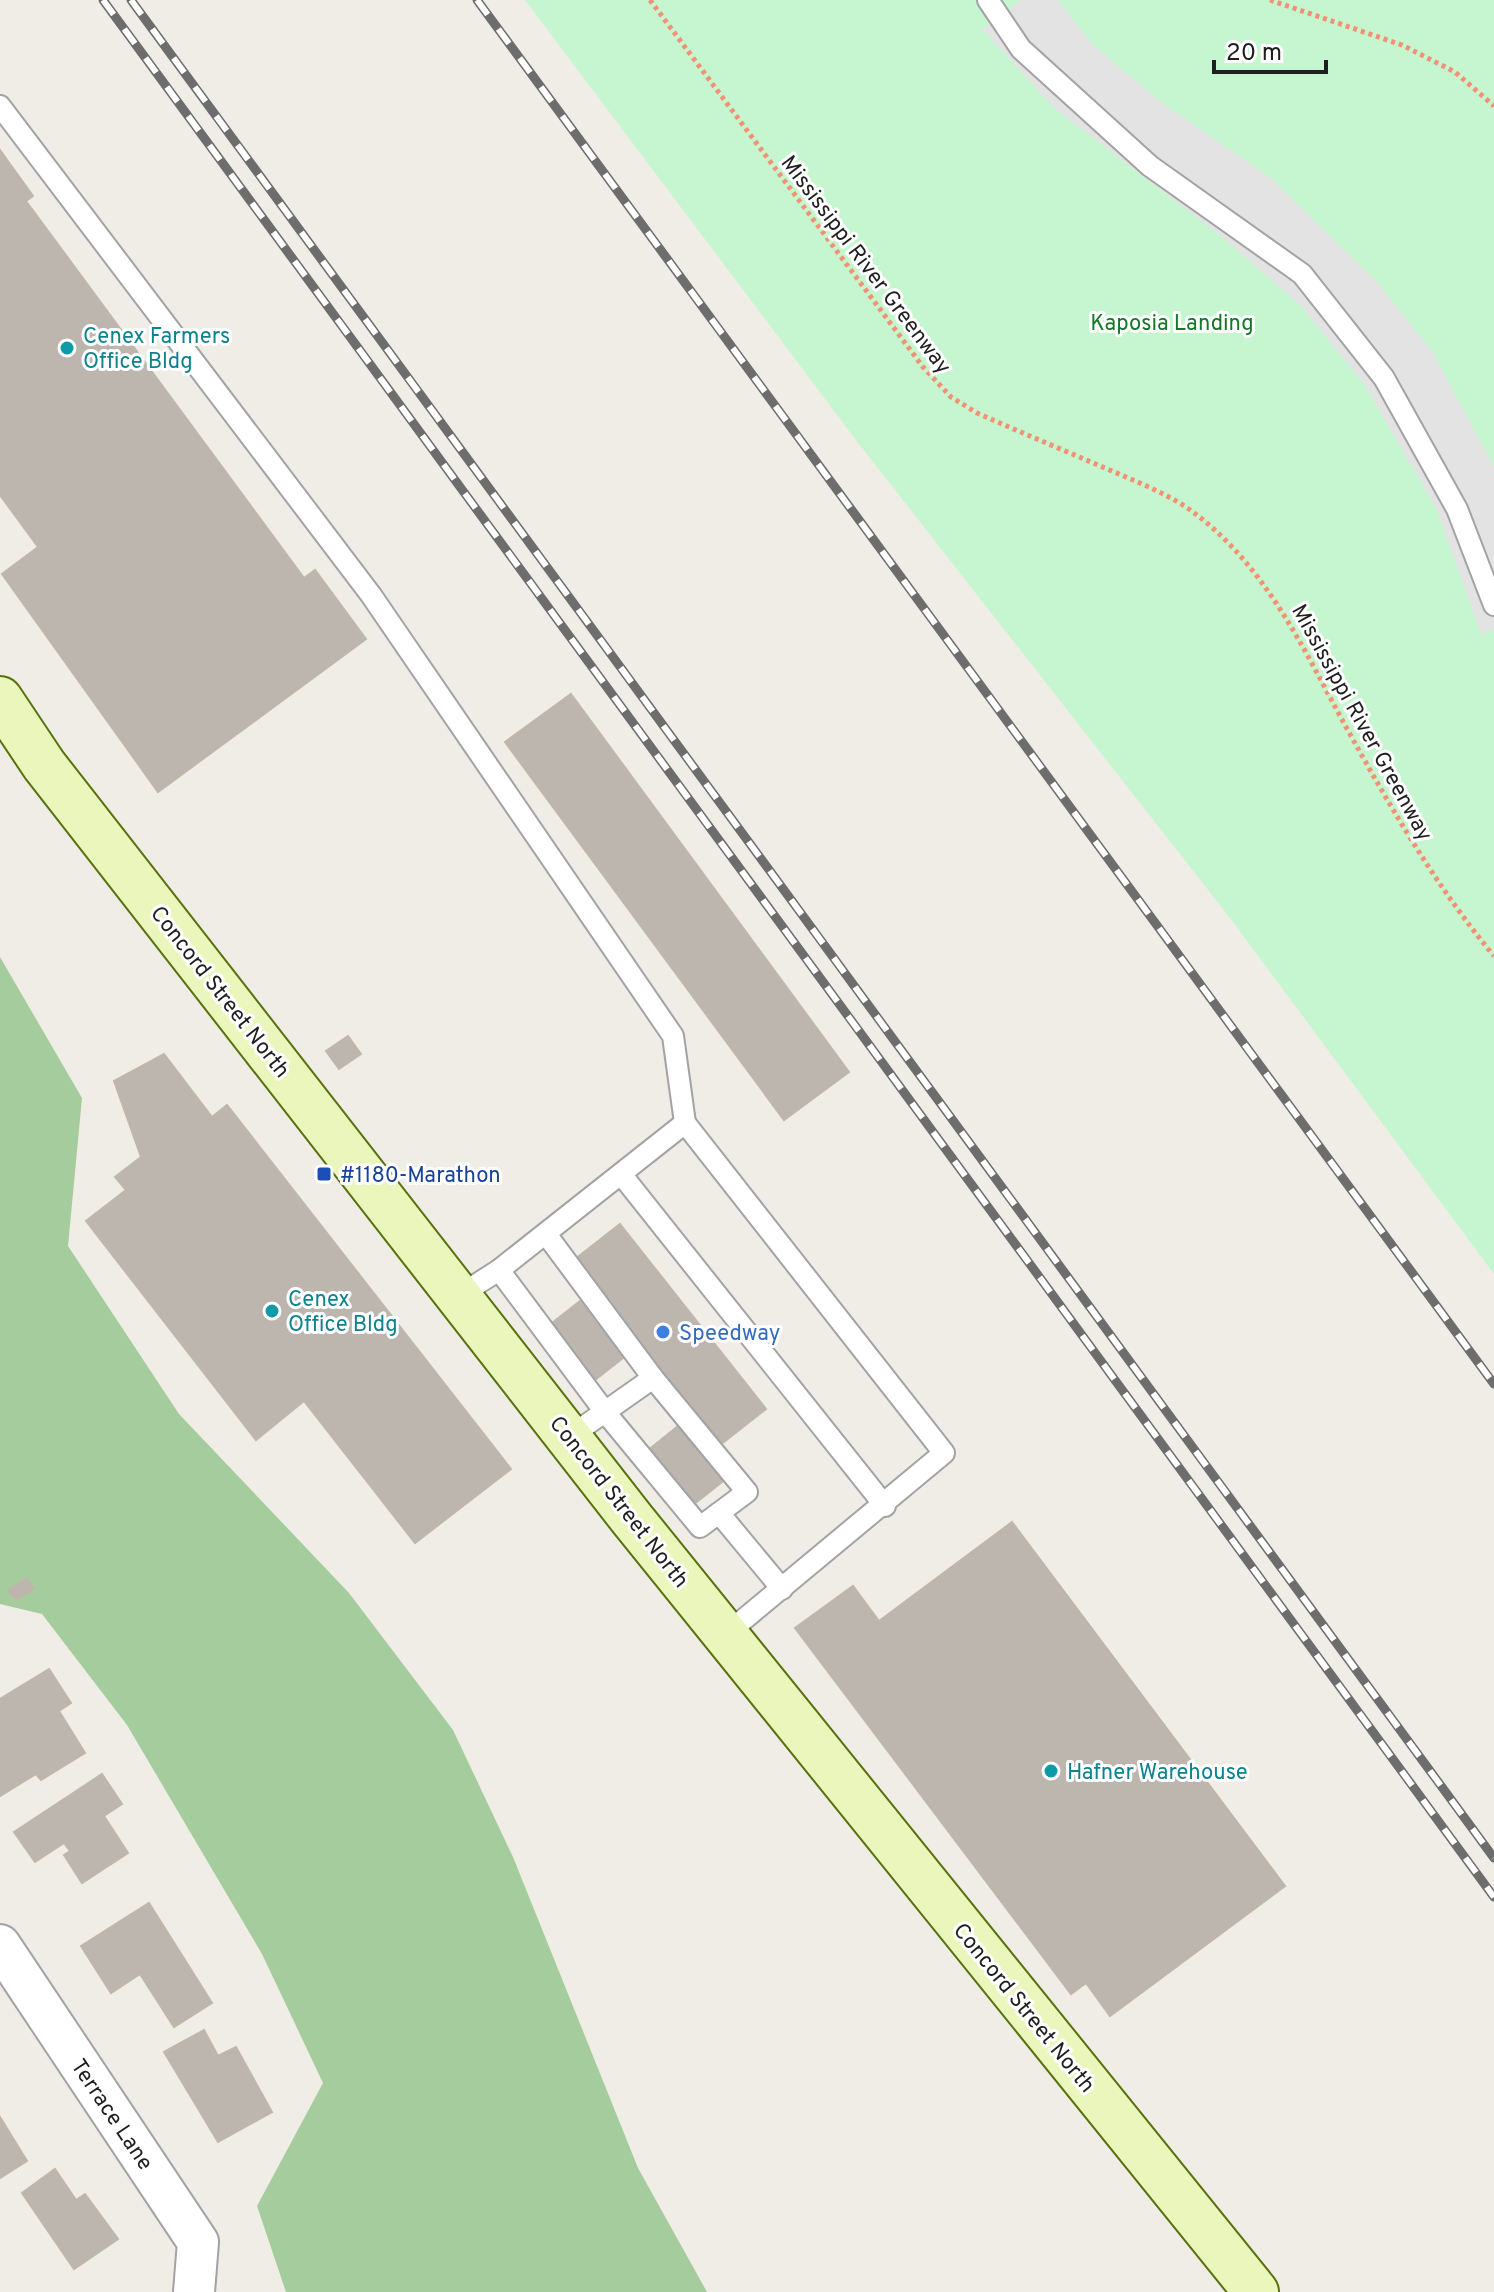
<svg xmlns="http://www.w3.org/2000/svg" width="1494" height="2292" viewBox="0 0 1494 2292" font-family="Overpass,sans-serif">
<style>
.forest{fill:#a5cc9d}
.park{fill:#c6f6d0}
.parking{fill:#e3e3e3}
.building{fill:#bcb6af;stroke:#c0b6a9;stroke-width:2}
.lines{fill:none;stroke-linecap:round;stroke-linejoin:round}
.lane-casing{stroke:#a3a3a3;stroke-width:24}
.street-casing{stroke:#a3a3a3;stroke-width:44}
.secondary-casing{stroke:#58710b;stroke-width:48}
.path{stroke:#f29274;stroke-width:5;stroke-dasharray:4 4;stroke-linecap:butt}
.lane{stroke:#fff;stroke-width:20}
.street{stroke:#fff;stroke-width:40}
.secondary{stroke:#ebf6bd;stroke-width:44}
.rail-casing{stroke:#6d6d6d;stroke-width:9}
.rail{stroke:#fff;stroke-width:6;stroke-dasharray:18;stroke-linecap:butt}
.culture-dot{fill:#0f9aa8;stroke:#fff;stroke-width:3}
.transit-dot{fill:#1a4fb4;stroke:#fff;stroke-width:3}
.shop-dot{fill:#3f7fe0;stroke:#fff;stroke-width:3}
.labels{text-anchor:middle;stroke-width:6;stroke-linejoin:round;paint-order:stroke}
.street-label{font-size:22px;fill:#1f1f1f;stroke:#fff}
.park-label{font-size:22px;fill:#127828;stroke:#fff}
.culture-label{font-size:22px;fill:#0d838f;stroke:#fff;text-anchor:start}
.transit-label{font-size:22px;fill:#164399;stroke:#fff;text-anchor:start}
.shop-label{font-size:22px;fill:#366cbe;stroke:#fff;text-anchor:start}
</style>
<rect width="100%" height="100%" fill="#efede6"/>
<!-- forest -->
<polygon class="forest" points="0,957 82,1098 68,1246 179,1414 349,1593 453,1730 513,1857 638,2168 707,2292 286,2292 257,2206 323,2083 262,1954 127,1725 42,1614 0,1604"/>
<!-- park -->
<polygon class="park" points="525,0 1494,0 1494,1274 1230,918 859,444"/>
<!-- parking -->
<polygon class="parking" points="1021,0 1058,0 1092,44 1162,103 1271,178 1376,281 1432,351 1494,467 1494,630 1481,634 1436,508 1364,384 1299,304 1222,237 1054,108 982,29"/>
<!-- building -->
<g class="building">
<polygon points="0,150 33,196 26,201 304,578 315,570 366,639 158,792 2,574 38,547 0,495"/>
<polygon points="571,694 849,1072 784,1120 505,742"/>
<polygon points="348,1036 361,1054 339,1069 326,1051"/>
<polygon points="164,1054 212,1117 227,1105 511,1469 415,1543 304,1401 256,1440 86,1221 126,1190 115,1177 141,1157 114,1081"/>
<polygon points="620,1224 766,1409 720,1445 574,1260"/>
<polygon points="584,1298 628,1354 591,1383 547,1327"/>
<polygon points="683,1422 727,1478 689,1508 646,1452"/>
<polygon points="1012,1522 1285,1886 1110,2016 1086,1983 1071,1994 795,1628 853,1586 879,1621"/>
<polygon points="27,1578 34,1589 16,1600 8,1590"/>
<polygon points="49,1669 71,1703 59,1711 85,1753 41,1780 36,1774 0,1796 0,1699"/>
<polygon points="102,1774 122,1804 104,1816 128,1853 82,1883 64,1855 70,1851 64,1843 35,1862 14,1832"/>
<polygon points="149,1903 212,2003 174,2027 140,1974 111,1993 81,1946"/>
<polygon points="204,2030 218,2056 236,2047 272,2112 218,2142 164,2052"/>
<polygon points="0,2117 27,2161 0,2178"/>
<polygon points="55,2169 76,2200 85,2194 118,2239 74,2269 22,2193"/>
</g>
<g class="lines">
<!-- lane casing -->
<g class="lane-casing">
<g id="lane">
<polyline points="988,0 1021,49 1150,166 1302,274 1384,378 1457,509 1494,605"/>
<polyline points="0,106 371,595 673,1036 685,1123 499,1270 460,1295"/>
<polyline points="685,1123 944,1453 725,1635"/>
<polyline points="621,1174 885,1506"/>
<polyline points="546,1234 653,1378 569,1437"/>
<polyline points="499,1270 605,1412 700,1527 747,1492 653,1378"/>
<polyline points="719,1513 782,1589"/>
</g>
</g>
<!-- street casing -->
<g class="street-casing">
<polyline id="street" points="0,1945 198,2242 194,2292"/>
</g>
<!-- secondary casing -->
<g class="secondary-casing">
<polyline id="secondary" points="0,699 44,765 632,1519 1256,2292"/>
</g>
<!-- path -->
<g class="path">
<path d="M650 0 923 367 951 397 977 413C1020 432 1063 450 1105 468 1137 482 1170 494 1197 515 1268 570 1304 650 1346 727 1391 808 1435 885 1494 956"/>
<polyline points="1270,0 1402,45 1455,72 1494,106"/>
</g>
<!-- lane -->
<use href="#lane" class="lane"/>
<!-- street -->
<use href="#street" class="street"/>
<!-- secondary -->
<use href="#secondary" class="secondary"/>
<!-- rail casing -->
<g class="rail-casing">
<g id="rail">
<polyline points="103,0 1494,1897"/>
<polyline points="131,0 1494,1858"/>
<polyline points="477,0 1494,1384"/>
</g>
</g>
<!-- rail -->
<use href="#rail" class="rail"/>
</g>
<!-- markers -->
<g class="culture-dot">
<circle cx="67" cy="348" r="8"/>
<circle cx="272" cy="1311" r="8"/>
<circle cx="1051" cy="1771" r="8"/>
</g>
<rect class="transit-dot" x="316" y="1166" width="16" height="16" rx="4"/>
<circle class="shop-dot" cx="663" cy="1332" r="8"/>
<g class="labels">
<!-- street labels -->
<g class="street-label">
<text transform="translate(867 264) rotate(53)" y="8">Mississippi River Greenway</text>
<text transform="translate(1363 722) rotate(61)" y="8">Mississippi River Greenway</text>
<text transform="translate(221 991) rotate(52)" y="8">Concord Street North</text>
<text transform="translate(620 1501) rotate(52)" y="8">Concord Street North</text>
<text transform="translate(1025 2007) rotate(51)" y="8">Concord Street North</text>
<text transform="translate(113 2114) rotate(56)" y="8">Terrace Lane</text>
</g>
<!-- park labels -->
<g class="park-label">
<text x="1172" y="330">Kaposia Landing</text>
</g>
<!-- culture labels -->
<g class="culture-label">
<text x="83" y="343">Cenex Farmers<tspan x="83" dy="25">Office Bldg</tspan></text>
<text x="288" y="1306">Cenex<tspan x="288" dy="25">Office Bldg</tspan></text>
<text x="1067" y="1779">Hafner Warehouse</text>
</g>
<!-- transit labels -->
<g class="transit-label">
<text x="340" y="1182">#1180-Marathon</text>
</g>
<!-- shop labels -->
<g class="shop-label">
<text x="679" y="1340">Speedway</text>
</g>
</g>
<!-- scale -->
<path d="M1214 60v12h112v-12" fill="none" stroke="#1f1f1f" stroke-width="4"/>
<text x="1226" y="60" font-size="24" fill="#1f1f1f" stroke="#ffffff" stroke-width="6" paint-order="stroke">20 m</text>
</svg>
